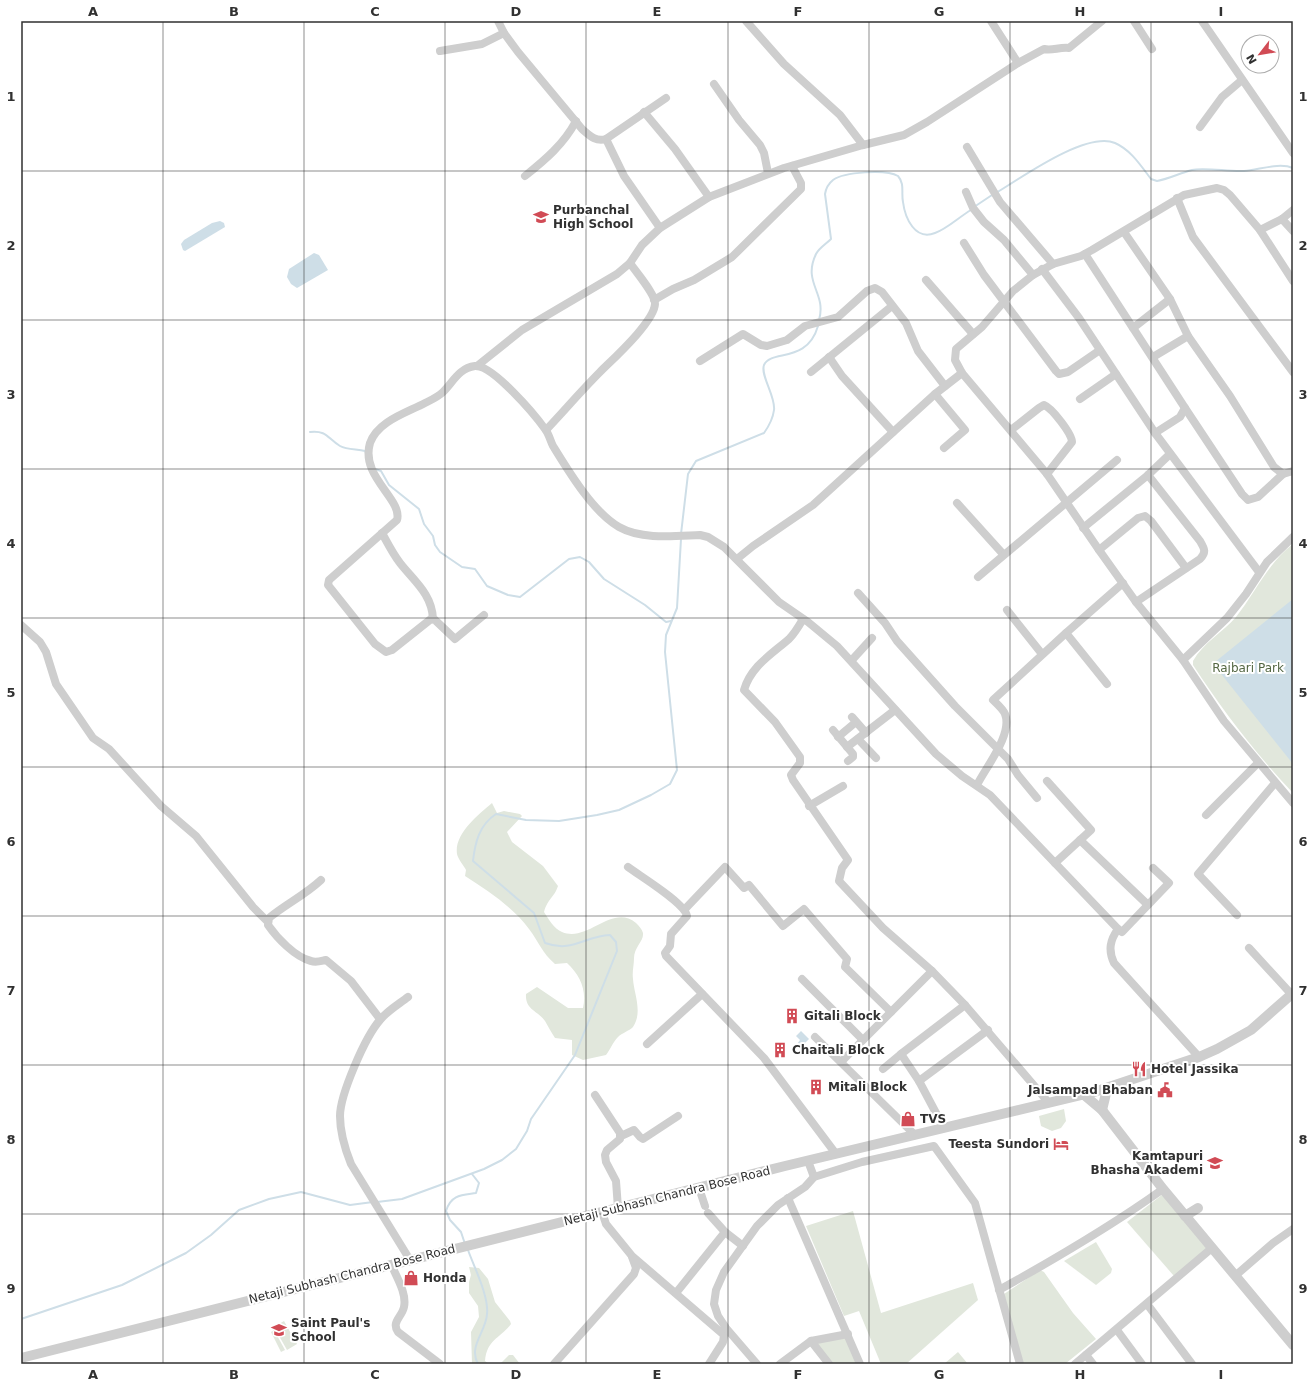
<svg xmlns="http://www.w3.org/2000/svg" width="1314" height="1385" viewBox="0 0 1314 1385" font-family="'DejaVu Sans',sans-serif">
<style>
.green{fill:#e1e7dc}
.water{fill:#cedee7}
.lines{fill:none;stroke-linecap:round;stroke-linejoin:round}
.stream{stroke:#cedee7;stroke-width:2}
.minor{stroke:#cecece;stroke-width:8}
.tertiary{stroke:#cecece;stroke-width:10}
.grid{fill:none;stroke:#313131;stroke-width:1;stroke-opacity:0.55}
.labels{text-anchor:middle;stroke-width:4;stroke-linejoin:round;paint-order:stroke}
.poi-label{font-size:12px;font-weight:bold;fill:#313131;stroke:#fff;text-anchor:start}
.park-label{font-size:12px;fill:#556844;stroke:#fff}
.street-label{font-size:12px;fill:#313131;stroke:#fff}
.neatline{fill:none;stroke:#313131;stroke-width:1.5}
.grid-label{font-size:13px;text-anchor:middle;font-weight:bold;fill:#313131}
</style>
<rect width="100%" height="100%" fill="#fff"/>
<!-- green -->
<g class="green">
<path d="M1293 544V793C1256 754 1223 711 1193 665V661C1203 643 1223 632 1236 617 1255 593 1268 563 1293 544Z"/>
<path d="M492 803 497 813 504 811 520 814 522 816 507 832 512 842 543 866 558 886C554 898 548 898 544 912 548 918 554 929 562 932 588 943 612 903 636 923 639 926 642 929 643 933 644 941 634 947 634 958 634 965 632 972 633 979 634 994 643 1012 633 1027 629 1031 622 1033 618 1037 613 1042 610 1050 606 1055L583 1060 572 1055V1040L555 1038C551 1032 548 1026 545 1021 537 1010 525 1010 526 994L537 987 568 1008H583C587 990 580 975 567 963L555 964C542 953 539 942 529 929 513 907 488 891 465 876L466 870C464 866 458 859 457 854 454 834 478 815 492 803Z"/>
<polygon points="1064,1109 1066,1121 1061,1128 1052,1131 1041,1126 1039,1116"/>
<polygon points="1163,1194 1209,1247 1174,1276 1127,1222"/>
<polygon points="853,1211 881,1313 973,1283 978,1300 906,1364 881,1364 859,1311 844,1316 806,1226"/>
<polygon points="1096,1242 1112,1269 1111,1273 1096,1285 1064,1261"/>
<path d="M469 1267 479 1268 488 1279 495 1302 510 1321 511 1324C500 1339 487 1339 485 1361L489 1364H472L471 1332 479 1317 478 1306 469 1293V1282L471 1275Z"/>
<polygon points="1040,1270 1044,1272 1073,1313 1096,1339 1065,1364 1023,1364 1004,1294"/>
<polygon points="284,1321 297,1344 287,1350 274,1327"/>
<polygon points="274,1330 285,1350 281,1352 271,1332"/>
<polygon points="848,1334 860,1364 829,1364 811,1341"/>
<polygon points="958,1352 968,1364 944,1364"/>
<polygon points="509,1355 513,1355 520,1364 500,1364"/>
</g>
<!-- water -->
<g class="water">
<polygon points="220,221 224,223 225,227 185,251 183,250 181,244 184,240 212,223"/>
<polygon points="314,253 319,255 328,270 297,288 291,284 287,277 289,269"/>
<polygon points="1293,599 1293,764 1218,670 1215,662"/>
<polygon points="801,1031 809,1039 801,1047 797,1044 800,1040 796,1036"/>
</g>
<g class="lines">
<!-- stream -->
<g class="stream">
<path d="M996 193C1021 178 1086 131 1115 143 1131 150 1141 166 1151 179L1157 181C1169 179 1180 173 1192 170 1205 167 1229 172 1244 171 1259 170 1279 162 1293 168"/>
<polyline points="974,207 992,195"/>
<path d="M819 320C827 293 802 283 816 254 819 248 826 244 831 239L825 194C826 188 828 184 833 180 844 172 886 169 898 176 905 184 901 193 903 202 905 218 915 241 935 233 947 229 959 217 971 210"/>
<path d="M310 432C327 430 328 439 340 446 347 450 357 449 365 451L366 453"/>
<polyline points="375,469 381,471 389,485 419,509 424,524 433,536 435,545 440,552 462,567 475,569 487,586 508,595 520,597 569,559 580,557 589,562 604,579 645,605 666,622 671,621"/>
<path d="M681 534 688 474 696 461 764 433C769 426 773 418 774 410 776 397 760 375 764 365 771 349 807 364 818 326"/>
<path d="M377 1202 402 1199 484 1169 502 1160 516 1149 527 1131 531 1119 575 1055 617 951 616 942 610 935C584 936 573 953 545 943L534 913 473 861C475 843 479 825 496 814L526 820 559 821 597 815 619 810 651 795 670 784 677 770 665 652 666 635 677 608 681 539"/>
<path d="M465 1244 461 1232 450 1220 446 1211C451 1194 463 1195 476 1193L479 1183 472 1174"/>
<path d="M468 1250C474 1267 489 1296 487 1314 486 1332 468 1346 478 1364"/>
<polyline points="21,1319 122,1285 186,1253 211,1235 239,1210 269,1199 301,1192 350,1205 373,1202"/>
</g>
<!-- minor -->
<g class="minor">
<path d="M498 21 504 33 518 52 582 129C590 136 596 142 606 139L666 98"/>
<polyline points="746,21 784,64 840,115 863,145"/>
<polyline points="991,21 1018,63"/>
<polyline points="1134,21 1152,49"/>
<polyline points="1202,21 1293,153"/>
<polyline points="440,51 482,44 504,33"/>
<polyline points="714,84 739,120 760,145 764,153 768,173"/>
<polyline points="644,112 675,149 709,197"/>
<polyline points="1200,127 1222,97 1242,80"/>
<polyline points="606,139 624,176 660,228"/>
<polyline points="967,147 1000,202 1053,264"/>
<path d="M525 176C545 160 564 144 576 121"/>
<polyline points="966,192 973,208 984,222 1004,240 1033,275"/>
<polyline points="1177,198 1193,237 1293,372"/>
<polyline points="1282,219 1293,231"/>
<polyline points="1260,230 1282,219 1293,210"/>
<polyline points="1124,232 1170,299 1188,336 1230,396 1274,467 1283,474 1293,471"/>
<polyline points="964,243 984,275 1056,371 1059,374 1068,372 1100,350"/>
<polyline points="1085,254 1185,408 1180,417 1155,433"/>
<polyline points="1042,269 1079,318 1155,433 1259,572"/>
<polyline points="926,280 973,334"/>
<polyline points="1293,281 1260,230 1230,195 1224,190 1217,188 1184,195 1092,250 1081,256 1053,264 1033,275 1013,291 982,327 956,349 955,360 962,373 1047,474 1099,550 1136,602 1183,660 1224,721 1293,803"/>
<polyline points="654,300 673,289 694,280 732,257 801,189 801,183 792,166"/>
<polyline points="1133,328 1170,299"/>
<polyline points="829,357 842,376 893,432"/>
<polyline points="1153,357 1188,336"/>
<polyline points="700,361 743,334 761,345 767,346 787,340 805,326 838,317 867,291 875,288 882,292 906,323 918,351 945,386"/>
<path d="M477 366 522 330 617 274 630 263 642 245 660 228 709 197 784 168 863 145 904 135 927 122 1018 63 1044 49C1052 51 1059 47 1069 48L1102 21"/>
<polyline points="811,372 892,306"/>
<polyline points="935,394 965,430 944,448"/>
<polyline points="1080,399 1116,374"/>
<polyline points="1185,408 1242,494 1248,500 1258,497 1283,474"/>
<path d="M546 430C564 411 581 391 600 372 613 359 654 322 655 304 656 295 636 272 630 263"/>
<path d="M1011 430 1039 408 1044 405C1052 408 1072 434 1072 442L1047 474"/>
<polyline points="957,503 1003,554"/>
<polyline points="1083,528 1148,475 1170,454"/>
<path d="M382 533C388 544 393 554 400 563 414 581 432 594 433 619"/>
<polyline points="1099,550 1138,518 1145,516 1151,521 1186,568"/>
<polyline points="737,559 753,546 813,505 935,394 962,373"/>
<polyline points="978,577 1117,460"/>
<polyline points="858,593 885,623 897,641 955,706 1008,759 1018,775 1037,798"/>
<path d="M1136 602 1200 559C1207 552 1204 548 1200 541L1148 475"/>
<polyline points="1007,610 1042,654"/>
<path d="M484 615 455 639 435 620 431 619 392 650 386 652 375 644 328 585 329 580 397 520C403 499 360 477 370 443 378 421 406 413 425 403 431 400 438 397 443 392 453 382 459 368 475 366 492 364 535 415 545 429 549 434 550 440 553 446 569 472 593 512 619 527 642 540 675 536 700 535L708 537 724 547 779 602 808 622 837 646 936 754 962 776 990 795 1118 929C1110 940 1108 950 1114 963L1199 1057"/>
<path d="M803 619C799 626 795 633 789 639 772 654 751 666 744 690L775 722 800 757V763L791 775 793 780 848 860 842 868 839 881 883 928 932 971 965 1005 1049 1103"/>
<polyline points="21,625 40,642 46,652 56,684 93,738 109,749 161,806 196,836 253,907 267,921"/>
<polyline points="1066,633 1107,684"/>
<polyline points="852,660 872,638"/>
<polyline points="1183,660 1227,618 1246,594 1267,562 1293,537"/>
<polyline points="852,717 866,733"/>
<polyline points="833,730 853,754 853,757 848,761"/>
<polyline points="838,737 856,722"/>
<polyline points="858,739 876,758"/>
<polyline points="847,747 895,710"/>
<polyline points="1047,781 1091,830 1055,863"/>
<path d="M977 785C986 767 1013 734 1005 714 1003 709 997 704 993 700L1066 633 1123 583"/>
<polyline points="809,806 843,786"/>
<polyline points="1206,815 1258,763"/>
<polyline points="1080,840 1148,905"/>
<path d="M628 867C640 876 685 903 687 916L671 934 670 946 665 953 666 956 764 1058 836 1154"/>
<path d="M321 880C305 895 286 904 269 918L268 925C277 938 295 957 311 961 316 963 321 961 326 960L351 981 380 1019"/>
<polyline points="685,909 725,867 744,888 749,885 783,926 804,909 847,959 845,967 891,1012"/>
<polyline points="1237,915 1198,874 1275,783"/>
<polyline points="1118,929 1122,932 1169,883 1153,868"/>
<polyline points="1249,948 1293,996"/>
<polyline points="802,979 863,1040 932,971"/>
<path d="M408 997C399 1004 387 1011 380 1020 365 1037 340 1095 340 1116 340 1133 345 1149 351 1164L410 1260"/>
<polyline points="815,1037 915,1135"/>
<polyline points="647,1044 702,994"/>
<polyline points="841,1062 863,1040"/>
<polyline points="883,1069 901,1054"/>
<polyline points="919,1081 988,1030"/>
<polyline points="595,1095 620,1133 620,1139 607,1150 605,1155 606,1162 616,1181 618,1208"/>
<polyline points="944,1128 919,1081 901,1054 965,1005"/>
<polyline points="621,1136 634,1130 640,1137 643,1139 678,1116"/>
<polyline points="808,1161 814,1177"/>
<polyline points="699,1188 705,1206"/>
<polyline points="788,1198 860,1364"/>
<polyline points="602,1212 606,1224 632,1256 724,1335 723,1342 709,1364"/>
<polyline points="708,1213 725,1232 743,1246"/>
<path d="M391 1264C396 1276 407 1293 404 1307 402 1317 391 1322 398 1332L440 1364"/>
<polyline points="1235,1276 1273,1243 1293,1229"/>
<path d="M999 1290C1055 1259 1110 1227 1163 1189"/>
<polyline points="676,1293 725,1232"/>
<polyline points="1147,1304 1192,1364"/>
<polyline points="1117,1330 1142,1364"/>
<polyline points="811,1341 829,1364"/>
<polyline points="1086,1355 1093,1364"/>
<polyline points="554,1364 634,1274 636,1268 632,1257"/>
<polyline points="757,1364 726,1328 718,1316 714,1304 716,1290 724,1272 757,1226 778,1205 805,1187 814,1177 862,1162 934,1146 975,1203 1020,1364"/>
<polyline points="780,1364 811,1341 848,1334"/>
<polyline points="1075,1364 1212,1248"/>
</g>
<!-- tertiary -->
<g class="tertiary">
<polyline points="1083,1094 1102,1110 1163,1189 1293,1345"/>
<polyline points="1102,1110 1107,1089"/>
<polyline points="1185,1216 1198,1208"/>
<polyline points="21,1358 785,1166 1094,1092 1199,1057 1217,1049 1251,1030 1293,993"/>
</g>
</g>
<!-- grid -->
<path class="grid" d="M163 21V1364M304 21V1364M445 21V1364M586 21V1364M728 21V1364M869 21V1364M1010 21V1364M1151 21V1364M21 171H1293M21 320H1293M21 469H1293M21 618H1293M21 767H1293M21 916H1293M21 1065H1293M21 1214H1293"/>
<!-- icons -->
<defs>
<g id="school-bare" transform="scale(1.2)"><path d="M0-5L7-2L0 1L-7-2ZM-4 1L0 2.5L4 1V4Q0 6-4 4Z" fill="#d14b55" stroke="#fff" stroke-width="2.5" paint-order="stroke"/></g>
<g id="building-bare" transform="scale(1.2)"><path d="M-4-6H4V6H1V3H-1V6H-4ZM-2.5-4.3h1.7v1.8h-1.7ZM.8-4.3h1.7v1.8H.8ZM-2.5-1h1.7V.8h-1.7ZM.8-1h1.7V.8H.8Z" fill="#d14b55" stroke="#fff" stroke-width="2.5" paint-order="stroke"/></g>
<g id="restaurant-bare" transform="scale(1.2)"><path d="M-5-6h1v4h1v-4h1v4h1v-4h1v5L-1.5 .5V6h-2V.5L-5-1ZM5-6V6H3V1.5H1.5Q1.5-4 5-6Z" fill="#d14b55" stroke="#fff" stroke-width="2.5" paint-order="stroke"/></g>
<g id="civic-bare" transform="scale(1.2)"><path d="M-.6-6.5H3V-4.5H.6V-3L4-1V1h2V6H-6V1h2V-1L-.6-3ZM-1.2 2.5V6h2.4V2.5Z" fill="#d14b55" stroke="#fff" stroke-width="2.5" paint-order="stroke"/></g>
<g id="shop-bare" transform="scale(1.2)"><path d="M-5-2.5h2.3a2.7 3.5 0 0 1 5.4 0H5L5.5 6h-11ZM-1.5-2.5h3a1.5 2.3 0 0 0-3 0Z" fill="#d14b55" stroke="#fff" stroke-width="2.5" paint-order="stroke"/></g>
<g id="hotel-bare" transform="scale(1.2)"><path d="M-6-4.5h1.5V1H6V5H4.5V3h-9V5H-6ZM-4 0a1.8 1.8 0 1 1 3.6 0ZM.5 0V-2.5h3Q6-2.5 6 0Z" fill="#d14b55" stroke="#fff" stroke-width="2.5" paint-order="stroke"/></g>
<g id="university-bare" transform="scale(1.2)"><path d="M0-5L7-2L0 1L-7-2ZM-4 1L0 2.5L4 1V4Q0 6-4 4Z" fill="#d14b55" stroke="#fff" stroke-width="2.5" paint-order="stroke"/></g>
</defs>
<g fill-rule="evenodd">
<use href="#school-bare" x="541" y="217"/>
<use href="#building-bare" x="792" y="1016"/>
<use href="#building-bare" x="780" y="1050"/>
<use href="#restaurant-bare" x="1139" y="1069"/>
<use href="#building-bare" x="816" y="1087"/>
<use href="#civic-bare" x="1165" y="1090"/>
<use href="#shop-bare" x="908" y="1119"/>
<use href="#hotel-bare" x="1061" y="1144"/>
<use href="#university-bare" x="1215" y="1163"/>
<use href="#shop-bare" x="411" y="1278"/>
<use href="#school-bare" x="279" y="1330"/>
</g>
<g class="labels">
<!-- poi labels -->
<g class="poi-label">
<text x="553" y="214">Purbanchal<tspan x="553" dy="14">High School</tspan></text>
<text x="804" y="1020">Gitali Block</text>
<text x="792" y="1054">Chaitali Block</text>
<text x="1151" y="1073">Hotel Jassika</text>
<text x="828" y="1091">Mitali Block</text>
<text x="1153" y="1094" text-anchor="end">Jalsampad Bhaban</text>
<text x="920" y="1123">TVS</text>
<text x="1049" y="1148" text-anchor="end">Teesta Sundori</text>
<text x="1203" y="1160" text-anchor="end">Kamtapuri<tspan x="1203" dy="14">Bhasha Akademi</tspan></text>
<text x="423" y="1282">Honda</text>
<text x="291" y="1327">Saint Paul's<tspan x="291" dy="14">School</tspan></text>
</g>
<!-- park labels -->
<g class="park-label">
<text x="1248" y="672">Rajbari Park</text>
</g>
<!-- street labels -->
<g class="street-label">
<text transform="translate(667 1196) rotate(-14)" y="4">Netaji Subhash Chandra Bose Road</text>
<text transform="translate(352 1274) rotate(-14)" y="4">Netaji Subhash Chandra Bose Road</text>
</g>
</g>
<!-- border -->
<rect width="1314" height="1385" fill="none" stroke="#ffffff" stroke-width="44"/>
<!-- north arrow -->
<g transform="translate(1260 54) rotate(239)"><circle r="19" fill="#ffffff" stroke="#adadad"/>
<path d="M0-3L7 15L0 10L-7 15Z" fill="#d14b55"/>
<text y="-6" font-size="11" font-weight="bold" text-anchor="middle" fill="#313131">N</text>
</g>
<rect x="22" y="22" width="1270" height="1341" class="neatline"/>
<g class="grid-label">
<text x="93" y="16">A</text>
<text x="234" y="16">B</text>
<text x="375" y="16">C</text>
<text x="516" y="16">D</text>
<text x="657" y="16">E</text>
<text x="798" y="16">F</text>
<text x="939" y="16">G</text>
<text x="1080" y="16">H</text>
<text x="1221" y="16">I</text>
<text x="11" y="101">1</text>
<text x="1303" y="101">1</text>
<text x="11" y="250">2</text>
<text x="1303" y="250">2</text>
<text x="11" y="399">3</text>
<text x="1303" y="399">3</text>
<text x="11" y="548">4</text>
<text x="1303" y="548">4</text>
<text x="11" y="697">5</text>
<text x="1303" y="697">5</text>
<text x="11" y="846">6</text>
<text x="1303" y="846">6</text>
<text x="11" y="995">7</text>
<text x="1303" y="995">7</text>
<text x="11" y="1144">8</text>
<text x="1303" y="1144">8</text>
<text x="11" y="1293">9</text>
<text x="1303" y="1293">9</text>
<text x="93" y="1379">A</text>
<text x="234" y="1379">B</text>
<text x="375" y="1379">C</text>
<text x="516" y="1379">D</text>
<text x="657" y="1379">E</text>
<text x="798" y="1379">F</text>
<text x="939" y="1379">G</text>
<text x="1080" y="1379">H</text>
<text x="1221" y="1379">I</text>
</g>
</svg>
